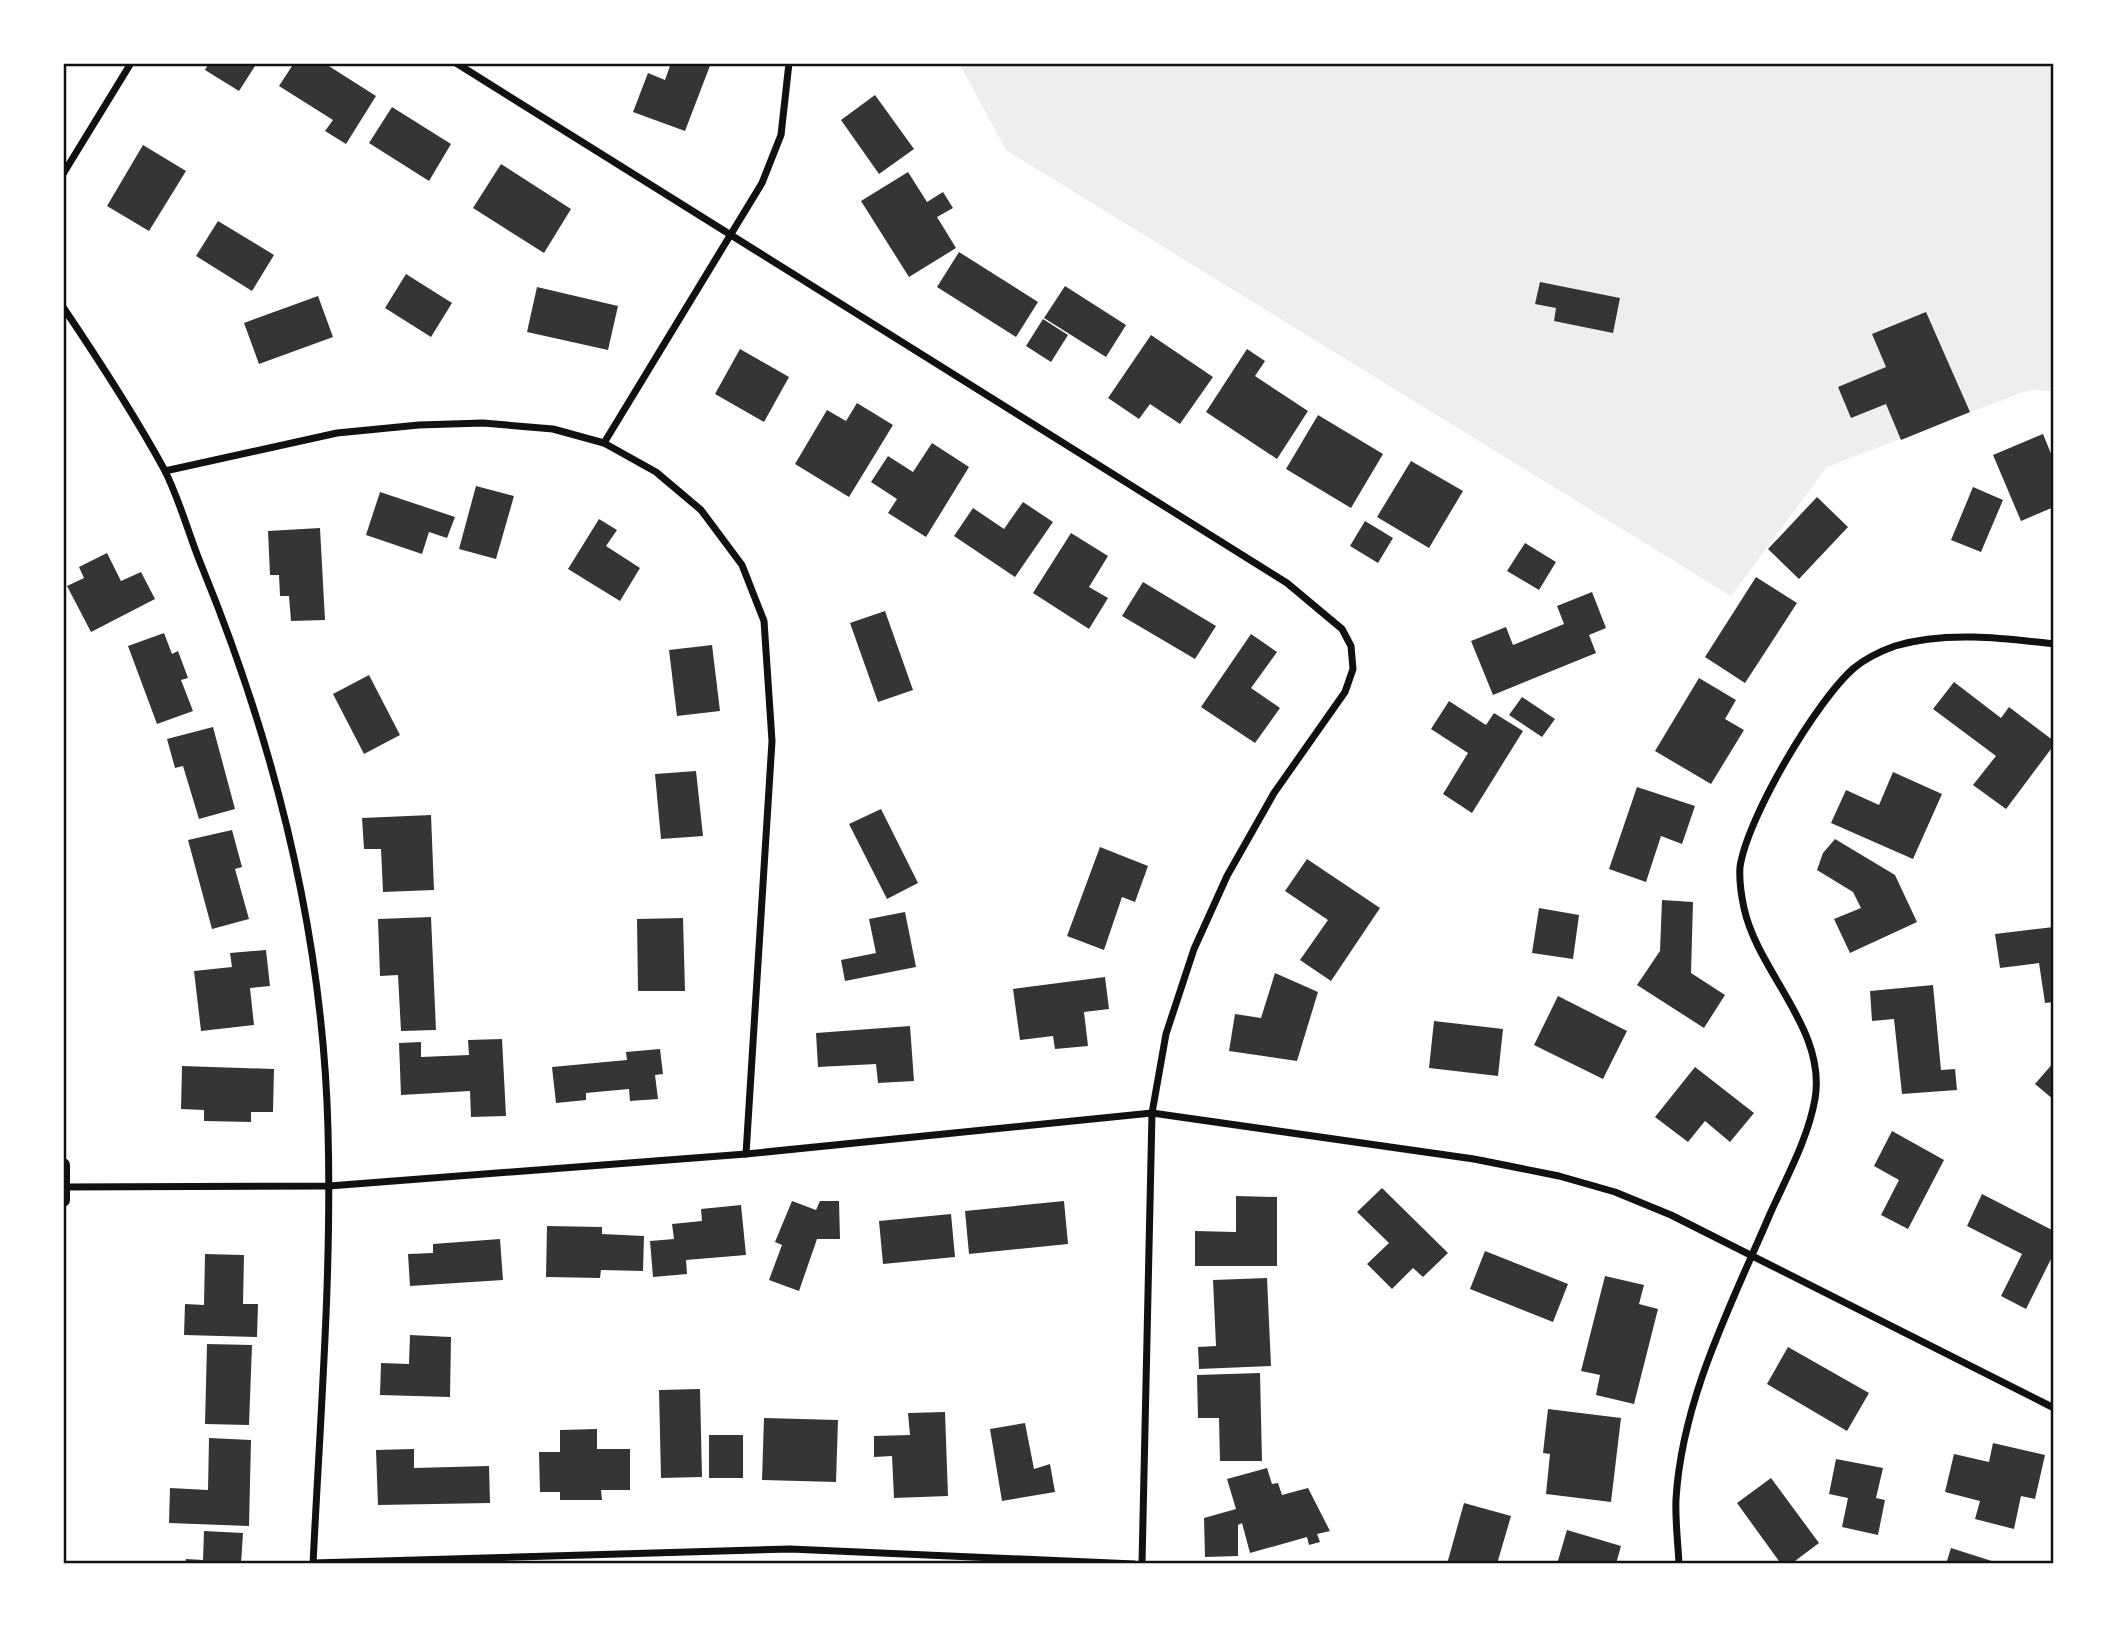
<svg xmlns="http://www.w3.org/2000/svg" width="2117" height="1627" viewBox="0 0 2117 1627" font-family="Poppins,sans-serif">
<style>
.green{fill:#eee}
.building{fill:#353535}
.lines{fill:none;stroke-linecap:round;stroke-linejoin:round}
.minor{stroke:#111;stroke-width:7}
.secondary{stroke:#111;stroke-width:14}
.neatline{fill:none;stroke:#111;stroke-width:2.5}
</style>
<rect width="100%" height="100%" fill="#fff"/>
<!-- green -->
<polygon class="green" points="959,63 2054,63 2054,391 2029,390 1827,467 1731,596 1006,150"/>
<!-- building -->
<g class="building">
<polygon points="209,63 257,63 239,91 205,70"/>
<polygon points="294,63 324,63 376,96 346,144 325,131 333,120 279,86"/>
<polygon points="671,63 711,63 685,131 633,112 648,73 665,80"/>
<polygon points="875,95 914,149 879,174 841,120"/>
<polygon points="392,107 451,144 429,181 369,143"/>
<polygon points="143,145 186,171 149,231 107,206"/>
<polygon points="501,164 571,209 544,253 473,208"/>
<polygon points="908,172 927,202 943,192 953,208 937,217 956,248 909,277 861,201"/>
<polygon points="218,221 274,255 252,291 196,256"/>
<polygon points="959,252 1038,302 1016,337 937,287"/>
<polygon points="406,274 452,303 431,337 385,308"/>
<polygon points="1540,282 1620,298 1613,333 1554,321 1556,308 1535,304"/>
<polygon points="1065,286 1126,325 1106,357 1044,318"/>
<polygon points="537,287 618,306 608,350 527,332"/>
<polygon points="318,296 333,337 259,364 244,323"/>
<polygon points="1926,312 1970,412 1901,440 1886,404 1851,418 1838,387 1886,367 1872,334"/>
<polygon points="1043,319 1068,335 1051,362 1026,346"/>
<polygon points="1151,335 1213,377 1180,424 1150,404 1139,419 1108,398"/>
<polygon points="740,349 789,377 764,422 715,394"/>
<polygon points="1247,349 1265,361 1255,376 1308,411 1277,459 1206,412"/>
<polygon points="857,403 893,425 849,497 795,464 827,410 846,421"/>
<polygon points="1318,415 1383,454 1351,508 1286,469"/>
<polygon points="2043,434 2054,461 2054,507 2021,521 1993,455"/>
<polygon points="932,443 969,467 926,537 888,513 897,499 871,482 888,456 913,472"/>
<polygon points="1411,461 1463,491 1429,548 1377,517"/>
<polygon points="476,486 514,496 496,559 459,549"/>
<polygon points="1973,487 2003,500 1981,552 1951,540"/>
<polygon points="380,492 455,517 447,538 429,532 422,554 366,535"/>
<polygon points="1817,497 1848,527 1799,579 1768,549"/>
<polygon points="1023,502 1053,522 1015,577 954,536 973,508 1004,529"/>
<polygon points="599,519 617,530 606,546 640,568 620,601 568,569"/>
<polygon points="1365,521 1393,538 1378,563 1350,546"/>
<polygon points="320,528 325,620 291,621 289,596 280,596 279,575 270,575 268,531"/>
<polygon points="1071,533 1108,556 1089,587 1108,598 1089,629 1033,593"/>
<polygon points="1525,543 1556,562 1539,590 1507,571"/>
<polygon points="107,553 121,581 141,572 155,599 91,632 67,586 84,578 79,567"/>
<polygon points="1756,577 1797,603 1745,683 1705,657"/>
<polygon points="1143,582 1216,626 1195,659 1122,616"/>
<polygon points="1592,592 1606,628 1589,635 1596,653 1493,695 1471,641 1506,627 1513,645 1564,624 1557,606"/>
<polygon points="885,611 913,690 878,702 850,623"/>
<polygon points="164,633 172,654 178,651 188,678 181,680 193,711 157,724 128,646"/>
<polygon points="1251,634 1277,652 1251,688 1280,708 1255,743 1201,707"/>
<polygon points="712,645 720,711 677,716 669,650"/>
<polygon points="369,675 400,735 364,754 333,694"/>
<polygon points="1699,678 1736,700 1725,719 1744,730 1711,784 1655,751"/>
<polygon points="1954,682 2001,718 2009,707 2054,741 2054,745 2006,809 1973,785 1996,756 1933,709"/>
<polygon points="1522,697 1555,719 1542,737 1509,715"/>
<polygon points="1449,701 1486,725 1494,713 1523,731 1472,813 1443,794 1468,753 1431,729"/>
<polygon points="213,727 235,809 199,819 183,766 175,768 167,739"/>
<polygon points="696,771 703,836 661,839 655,774"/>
<polygon points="1893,772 1942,794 1913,859 1831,823 1846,790 1879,805"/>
<polygon points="1637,787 1695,806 1682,844 1661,836 1646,882 1609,869"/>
<polygon points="881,809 918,883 887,899 849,824"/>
<polygon points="431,815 434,890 383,892 381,849 364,849 362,818"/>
<polygon points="232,830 242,867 235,869 249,919 212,929 188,840"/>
<polygon points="1835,839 1895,875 1917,922 1850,953 1834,919 1861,908 1853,892 1817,870 1823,853"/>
<polygon points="1100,847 1148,866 1135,902 1122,897 1104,950 1067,936"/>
<polygon points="1307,859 1380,908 1331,981 1300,960 1328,920 1285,891"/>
<polygon points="1662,900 1693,902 1691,973 1725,995 1704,1028 1637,985 1660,951"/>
<polygon points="1539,908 1579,915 1573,959 1532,953"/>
<polygon points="905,912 916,967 845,981 841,960 876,953 869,919"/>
<polygon points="431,917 436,1030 401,1031 398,975 380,976 378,919"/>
<polygon points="683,918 685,991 638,991 637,919"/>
<polygon points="2054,927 2054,1002 2045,1003 2039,963 2000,968 1995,934"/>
<polygon points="266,950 270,986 250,988 254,1025 201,1031 194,971 232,967 230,953"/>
<polygon points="1275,973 1318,992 1297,1061 1229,1051 1235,1014 1261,1018"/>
<polygon points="1105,977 1109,1009 1084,1012 1088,1046 1055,1049 1053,1036 1020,1040 1013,989"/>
<polygon points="1933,985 1941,1070 1955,1069 1957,1090 1902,1094 1894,1019 1872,1021 1870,991"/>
<polygon points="1558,996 1627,1031 1603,1079 1534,1045"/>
<polygon points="1434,1021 1503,1029 1498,1076 1429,1068"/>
<polygon points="910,1026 914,1081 878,1083 876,1064 818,1067 816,1033"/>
<polygon points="502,1039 506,1116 471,1117 470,1091 401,1095 399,1043 421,1042 421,1057 469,1055 468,1040"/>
<polygon points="660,1049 663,1074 655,1075 658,1099 630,1101 629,1089 586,1093 586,1100 556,1103 552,1067 627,1060 626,1052"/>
<polygon points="2054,1062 2054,1100 2035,1084"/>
<polygon points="182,1066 274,1069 273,1112 251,1112 251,1122 204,1121 204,1110 181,1109"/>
<polygon points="1695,1067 1754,1113 1730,1142 1705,1121 1688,1142 1655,1117"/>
<polygon points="1892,1131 1944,1160 1908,1229 1881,1215 1899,1180 1874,1166"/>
<polygon points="1382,1188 1448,1253 1423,1277 1413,1268 1392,1289 1367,1264 1389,1243 1357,1212"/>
<polygon points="1982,1194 2054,1231 2054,1253 2026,1309 2001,1296 2022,1254 1967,1226"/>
<polygon points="1236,1196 1277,1197 1277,1266 1195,1266 1195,1231 1236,1232"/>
<polygon points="792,1201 816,1210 820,1201 839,1201 840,1239 817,1239 799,1291 769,1280 782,1245 775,1242"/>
<polygon points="1064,1201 1068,1244 969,1254 965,1211"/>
<polygon points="741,1205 746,1255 686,1260 687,1274 653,1277 650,1241 674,1239 672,1224 702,1221 701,1209"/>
<polygon points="951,1214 955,1257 883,1264 879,1221"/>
<polygon points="547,1226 602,1227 602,1234 644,1236 643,1271 601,1270 600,1278 546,1277"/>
<polygon points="500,1239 503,1280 410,1286 408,1254 433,1253 433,1244"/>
<polygon points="1485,1251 1568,1284 1553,1322 1470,1289"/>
<polygon points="205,1254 244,1255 243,1304 258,1304 257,1337 184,1335 185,1304 204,1305"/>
<polygon points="1605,1276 1644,1285 1639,1304 1658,1309 1634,1404 1596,1395 1600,1375 1581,1371"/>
<polygon points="1267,1278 1271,1366 1199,1369 1198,1347 1216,1346 1213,1280"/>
<polygon points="410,1335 451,1337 450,1397 380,1395 381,1363 409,1364"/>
<polygon points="207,1344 252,1345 249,1425 205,1424"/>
<polygon points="1788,1347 1869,1393 1847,1431 1767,1384"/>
<polygon points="1260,1373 1262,1461 1220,1461 1219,1418 1198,1418 1197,1375"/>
<polygon points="700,1389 702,1477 661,1478 659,1390"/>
<polygon points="1548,1409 1621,1418 1611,1502 1546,1494 1550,1454 1543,1453"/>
<polygon points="945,1412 948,1496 894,1498 892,1456 874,1457 874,1436 910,1435 908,1413"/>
<polygon points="764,1418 838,1420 836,1482 762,1480"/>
<polygon points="1025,1423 1034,1469 1050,1464 1055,1492 1002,1501 990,1429"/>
<polygon points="597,1429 597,1449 630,1449 630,1490 601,1490 602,1500 560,1500 560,1492 540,1492 539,1452 560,1452 560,1430"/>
<rect x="709" y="1435" width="34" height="43"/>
<polygon points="209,1438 251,1440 249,1526 169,1523 170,1488 208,1490"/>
<polygon points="1993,1443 2045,1455 2035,1499 2021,1496 2014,1529 1975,1519 1980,1501 1945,1492 1954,1454 1989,1462"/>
<polygon points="414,1449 414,1468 489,1466 490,1503 378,1505 376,1450"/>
<polygon points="1836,1459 1883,1468 1876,1498 1885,1500 1878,1535 1842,1527 1848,1498 1829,1494"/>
<polygon points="1267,1468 1272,1484 1278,1483 1282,1495 1308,1488 1330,1531 1317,1534 1320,1542 1309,1545 1307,1537 1250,1553 1242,1523 1238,1525 1238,1556 1205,1557 1204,1518 1236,1509 1227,1479"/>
<polygon points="1771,1478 1819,1543 1791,1564 1781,1564 1737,1503"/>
<polygon points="1464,1503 1511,1516 1497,1564 1447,1564"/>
<polygon points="1567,1530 1621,1546 1616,1564 1557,1564"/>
<polygon points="204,1531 243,1533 241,1564 185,1564 186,1559 203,1560"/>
<polygon points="1951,1548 1998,1563 1998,1564 1946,1564"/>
</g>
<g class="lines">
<!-- minor -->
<g class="minor">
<polyline points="456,63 1287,583 1342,629 1351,646 1353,669 1345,692 1274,793 1227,876 1194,949 1166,1034 1152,1113 1142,1564"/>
<polyline points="63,174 131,63"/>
<path d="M63 307C98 359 134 414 164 469 180 500 189 536 202 567 276 748 323 934 328 1130 332 1274 320 1420 313 1564"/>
<polyline points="604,443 762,183 781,135 789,63"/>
<polyline points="165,471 337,433 419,425 483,423 553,429 604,443 656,472 701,510 742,565 764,621 772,741 746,1154"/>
<polyline points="64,1187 329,1186 746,1154 1152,1113 1474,1159 1559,1176 1615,1192 1671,1215 2054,1408"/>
<polyline points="313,1563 790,1549 1134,1564"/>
<path d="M1679 1564C1678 1543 1675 1520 1676 1499 1682 1399 1731 1305 1770 1214 1786 1178 1808 1139 1815 1099 1827 1029 1758 973 1744 908 1741 894 1739 881 1740 867 1747 818 1816 701 1854 668 1865 659 1881 651 1895 646 1945 631 2003 638 2054 644"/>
</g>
<!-- secondary -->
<polyline class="secondary" points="63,1165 63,1200"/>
</g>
<!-- border -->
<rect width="2117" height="1627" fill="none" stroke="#ffffff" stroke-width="130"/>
<rect x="65" y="65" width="1987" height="1497" class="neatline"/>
</svg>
